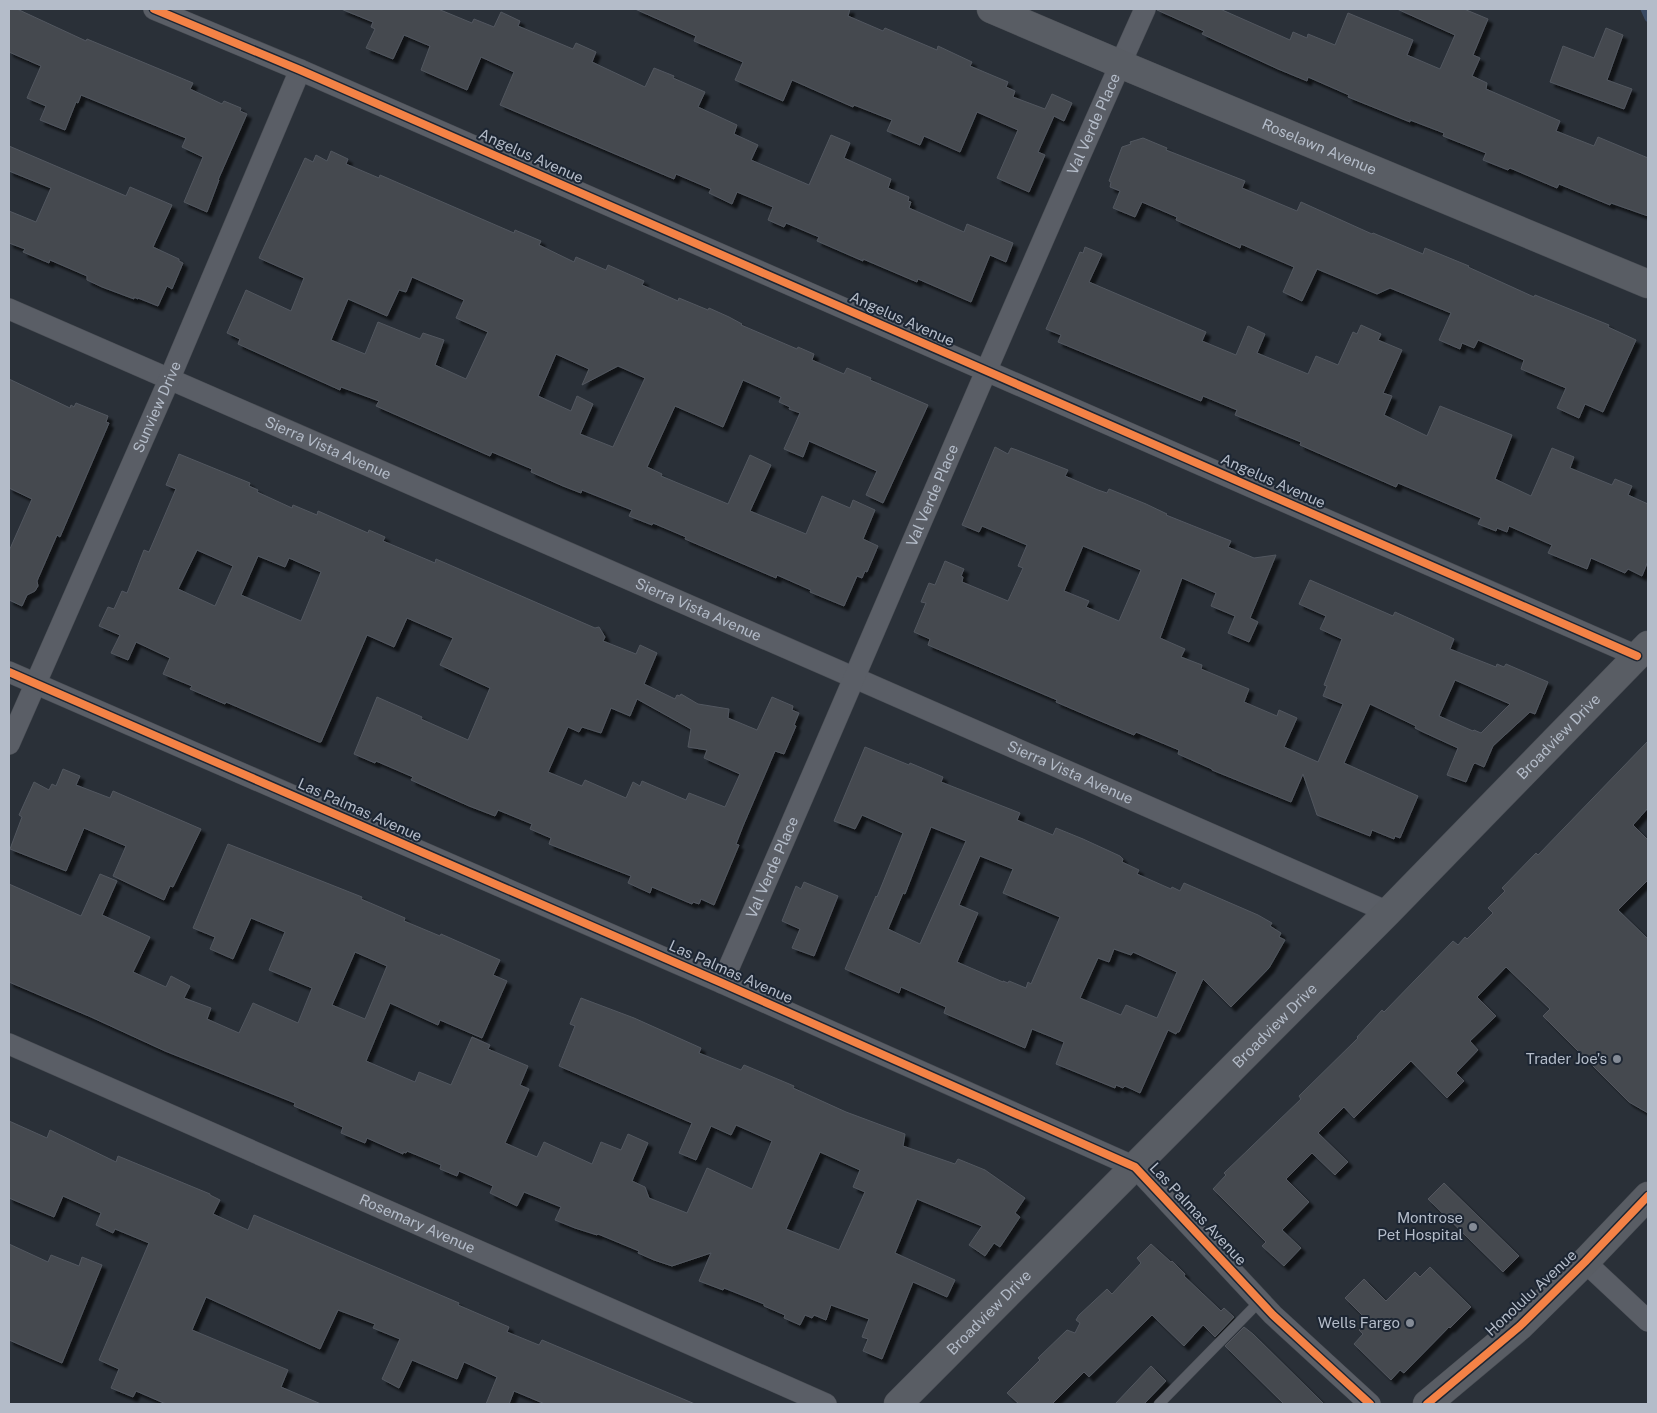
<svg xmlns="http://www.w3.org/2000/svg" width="1657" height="1413" viewBox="0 0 1657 1413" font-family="'Public Sans',sans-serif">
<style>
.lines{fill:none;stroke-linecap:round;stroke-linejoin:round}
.stream{stroke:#384963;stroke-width:7}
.building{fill:#444950;stroke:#52575f;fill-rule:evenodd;filter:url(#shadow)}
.lane-casing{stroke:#484c53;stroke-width:11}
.street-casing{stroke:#484c53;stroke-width:22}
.secondary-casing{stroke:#484c53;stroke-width:29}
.lane{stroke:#5a5e66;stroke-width:10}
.street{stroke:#5a5e66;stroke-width:21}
.secondary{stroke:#595d64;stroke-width:28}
.cycleway-casing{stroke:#1d2633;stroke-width:11}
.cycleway{stroke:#f48246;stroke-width:8}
.poi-dot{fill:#848b96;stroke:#1d2633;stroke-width:2}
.labels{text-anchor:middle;stroke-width:4;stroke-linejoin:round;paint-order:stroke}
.street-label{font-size:15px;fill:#b4bcc9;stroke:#1d2633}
.poi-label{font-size:15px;fill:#b4bcc9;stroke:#1d2633;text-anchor:end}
</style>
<defs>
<filter id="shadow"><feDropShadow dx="4.5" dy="4.5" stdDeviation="1" flood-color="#0009"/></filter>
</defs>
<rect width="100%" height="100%" fill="#2a3038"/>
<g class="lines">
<!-- stream -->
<polyline class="stream" points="1644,9 1648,18"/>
</g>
<!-- building -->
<g class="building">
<polygon points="9,9 17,9 86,41 87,39 193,83 190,89 222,104 224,101 241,108 240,111 247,114 218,180 219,180 207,212 184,202 203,157 182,147 186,138 81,95 78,103 76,102 65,130 40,120 46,106 27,98 41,66 9,52"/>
<polygon points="341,9 438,9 472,23 474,19 494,27 501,12 520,21 518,26 573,49 576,43 596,52 592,62 645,87 654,68 674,76 673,78 705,92 698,107 737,125 734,134 758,145 751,160 809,185 831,135 850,143 844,158 891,179 888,188 909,197 908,201 911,202 909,208 964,232 967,224 1013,243 1006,262 990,255 971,302 918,279 917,282 863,259 863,261 817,241 819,237 786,223 784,227 768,220 773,207 737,192 732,204 709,193 711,189 676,174 674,179 500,105 514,72 481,57 467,90 421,70 430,46 404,35 393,59 366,48 375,29 371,27 373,22"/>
<polygon points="635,9 850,9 848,16 883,31 885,28 937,50 938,46 972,62 970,66 1008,82 1006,87 1015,91 1013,97 1045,109 1052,94 1072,103 1064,121 1054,116 1038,152 1045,155 1029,192 997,178 1018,130 977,112 960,152 924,136 920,145 887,131 892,120 854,105 853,107 792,80 783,101 735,80 743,62 694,41 696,36"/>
<polygon points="1157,9 1220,9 1290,40 1293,32 1307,38 1308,34 1335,45 1348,13 1413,40 1407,55 1440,69 1455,35 1397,9 1464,9 1488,19 1473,55 1480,58 1472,76 1487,83 1486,89 1560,121 1556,131 1594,146 1598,137 1648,158 1648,216 1611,203 1610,205 1559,184 1557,188 1510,168 1508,170 1483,160 1486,153 1443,136 1444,133 1410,120 1410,122 1348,97 1349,95 1308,77 1307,81 1278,69 1202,34 1204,31 1157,10"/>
<polygon points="1606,28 1623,35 1607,80 1632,89 1624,109 1550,82 1563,46 1594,58"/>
<polygon points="1143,138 1167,148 1166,150 1245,181 1242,188 1297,211 1301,202 1372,234 1373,233 1423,254 1425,248 1469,266 1468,267 1534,297 1535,295 1609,325 1608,327 1636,340 1603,412 1585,404 1579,418 1557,408 1566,388 1521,369 1524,360 1478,340 1474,348 1462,343 1460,349 1439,340 1451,313 1390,288 1377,294 1317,269 1302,301 1283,292 1294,267 1241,244 1240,248 1176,220 1177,217 1142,202 1135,217 1113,208 1120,191 1110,187 1111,182 1109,181 1122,147 1131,144 1130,142"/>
<polygon points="9,146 126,196 130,187 172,205 153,247 179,259 179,261 183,263 172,289 167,286 158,306 138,298 138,299 134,297 134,299 102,287 87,280 87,276 50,260 49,263 23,252 25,249 9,243 9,211 36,222 51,188 9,171"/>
<path d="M331 151 348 159 346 164 379 178 380 175 514 233 515 230 541 241 539 245 574 262 576 257 606 270 608 265 644 281 642 285 678 301 679 298 708 310 709 308 729 317 742 324 741 325 797 349 798 347 814 354 812 360 844 374 847 368 871 378 870 380 928 405 883 503 866 495 877 471 809 441 803 457 784 449 800 413 789 409 790 407 779 402 781 397 743 380 723 427 675 406 647 467 662 474 661 476 728 504 750 455 771 465 750 511 806 534 822 496 850 508 853 500 875 510 863 539 878 546 867 572 865 571 862 578 857 576 844 606 810 592 811 590 777 575 776 578 685 539 686 537 653 523 652 525 629 516 632 510 582 490 581 493 563 486 531 472 532 469 492 452 490 456 376 406 379 401 341 387 340 390 238 344 240 339 227 333 246 290 291 311 304 278 259 258 305 158 313 162 316 155 327 161ZM412 277 464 300 456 318 488 332 466 379 435 365 444 340 423 333 420 339 378 322 365 354 331 340 348 299 387 316 399 290 406 292ZM556 354 589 369 582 385 618 366 645 378 613 447 580 434 593 404 577 396 571 411 538 396Z"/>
<polygon points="1085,247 1102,254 1089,282 1206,332 1202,341 1236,355 1248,326 1265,334 1257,353 1308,374 1316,356 1338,365 1353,332 1357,334 1361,325 1381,334 1378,340 1402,350 1383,393 1392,396 1384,415 1427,436 1440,406 1512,435 1495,479 1531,496 1552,448 1574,457 1570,468 1612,485 1615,479 1632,486 1628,495 1648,504 1648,561 1642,576 1628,569 1625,573 1591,558 1587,569 1548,553 1552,545 1509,526 1507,532 1497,528 1496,531 1478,524 1481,518 1398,483 1396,487 1300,445 1301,442 1235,415 1237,410 1203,396 1201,401 1058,342 1061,335 1046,329 1080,252 1083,253"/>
<polygon points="9,379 70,408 71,405 74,407 76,403 108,416 106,422 109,423 60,537 57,535 37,581 38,586 35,591 27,595 22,606 9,600 9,551 32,499 9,488"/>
<path d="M995 447 1008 454 1011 448 1017 450 1068 470 1065 476 1098 490 1107 493 1109 489 1146 504 1167 514 1166 515 1231 541 1228 547 1254 558 1276 555 1250 618 1258 622 1249 642 1228 633 1235 616 1211 606 1216 593 1182 578 1160 638 1185 649 1181 657 1202 665 1201 669 1249 689 1244 702 1277 716 1279 710 1297 718 1284 747 1318 762 1343 704 1323 696 1327 686 1324 685 1342 639 1320 629 1326 616 1299 604 1310 580 1393 616 1395 612 1448 636 1454 639 1450 649 1496 667 1497 664 1504 667 1506 664 1548 682 1535 714 1530 712 1493 746 1484 767 1475 763 1473 765 1466 782 1447 775 1458 748 1423 732 1415 728 1416 726 1370 704 1344 763 1418 796 1400 838 1395 836 1394 839 1372 830 1370 836 1317 815 1303 774 1291 802 1212 770V769L1178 754 1179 750 1136 732 1134 735 1091 717 1056 702 1057 700 928 645 930 639 914 632 926 603 921 602 929 583 935 585 945 561 964 569 961 576 963 577 962 582 1008 601 1023 568 1018 566 1027 545 982 526 979 532 962 525ZM1083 546 1141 570 1119 621 1086 607 1089 601 1064 591ZM1455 680 1510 704 1481 733 1474 730 1473 731 1439 716Z"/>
<path d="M179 454 250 483 249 486 258 490 257 492 292 508 293 505 317 515 318 511 368 533 369 530 385 537 383 541 435 563 436 559 595 628 599 627 605 637 603 641 636 654 640 645 657 653 644 684 675 699 677 695 680 696 681 694 698 704 729 709 728 718 757 730 772 697 793 706 792 710 799 713 794 725 796 726 784 754 775 751 743 826 736 844 739 845 714 905 701 899 699 904 693 902 692 904 652 887 650 893 628 883 631 876 549 844 551 838 530 829 532 824 498 810 495 816 469 806 411 780 413 777 376 761 375 763 354 754 377 697 422 717 421 719 468 740 490 688 440 665 453 638 407 618 394 647 367 635 321 742H319L226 702 225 704 190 689 192 686 163 674 170 658 136 642 128 660 111 653 120 635 99 626 108 607 114 609 122 591 127 593 144 550 149 552 176 489 166 485ZM197 550 233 566 215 606 178 589ZM258 556 285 567 289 558 321 572 301 621 241 595ZM637 699 691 729 688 747 707 750 704 758 740 774 725 807 689 793 686 800 642 781 640 786 633 782 626 798 585 780 582 786 548 772 568 727 579 732 582 727 601 733 611 708 630 716Z"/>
<polygon points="1648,741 1648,808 1633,825 1648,840 1648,880 1618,910 1648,939 1648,1113 1629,1102 1543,1016 1550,1009 1506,967 1477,997 1496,1016 1470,1041 1478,1050 1456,1073 1464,1081 1447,1098 1411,1061 1354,1118 1344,1107 1318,1133 1348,1162 1335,1175 1312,1153 1286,1179 1309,1202 1282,1230 1301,1248 1284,1266 1262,1246 1266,1242 1213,1189 1226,1175 1224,1173 1301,1099 1299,1096 1358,1038 1357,1037 1382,1010 1384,1012 1453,941 1458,945 1465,937 1467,939 1493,913 1488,908 1505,891 1502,888 1536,853 1538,855"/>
<path d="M865 747 909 765 910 763 943 777 941 782 1020 813 1017 820 1053 835 1056 828 1083 839 1120 856 1123 859 1122 862 1139 870 1137 874 1171 889 1172 887 1180 891 1184 883 1258 915 1272 923 1270 926 1281 933 1279 937 1285 940 1269 968 1231 1007 1203 979 1179 1032H1177L1176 1034 1168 1030 1140 1093 1125 1086 1123 1088 1116 1085 1115 1088 1056 1064 1064 1042 1032 1029 1025 1048 944 1013 946 1007 901 987 899 993 845 969 876 896 877 897 903 833 862 815 855 829 834 821ZM931 827 966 841 920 944 888 929 903 893 905 894ZM980 856 1013 869 1003 893 1060 917 1031 984 1028 982 1026 988 1009 981 1008 983 1003 981V982L957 962 978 913 959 905ZM1114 949 1131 955 1133 952 1177 972 1157 1018 1126 1005 1121 1015 1080 998 1098 958 1109 962Z"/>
<polygon points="63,769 80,776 76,785 110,798 113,791 201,829 173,887 170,886 164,900 113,876 126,846 84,828 66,871 10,849 22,817 19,815 34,782 49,790 52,784 56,786"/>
<path d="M228 844 362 897 361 899 405 918 404 921 440 936 441 934 500 960 493 975 507 981 482 1038 440 1020 438 1025 390 1003 366 1061 415 1082 419 1072 451 1085 472 1037 490 1045 488 1049 528 1066 520 1085 529 1089 505 1143 537 1157 544 1142 592 1164 601 1142 621 1150 628 1134 648 1143 632 1181 645 1187 649 1198 687 1213 707 1168 752 1189 772 1141 736 1125 731 1135 711 1126 696 1160 679 1153 692 1123 559 1066 575 1026 570 1024 581 998 634 1018 701 1048 699 1053 741 1070 744 1065 794 1086 793 1088 846 1112 905 1134 903 1146 955 1164 958 1159 985 1170 1025 1198 1015 1213 1020 1217 1000 1247 994 1243 985 1256 969 1245 982 1226 917 1199 895 1253 955 1280 947 1297 913 1282 882 1359 863 1351 868 1339 862 1337 869 1319 831 1305 826 1320 814 1315 812 1318 805 1315 800 1325 784 1318 785 1315 764 1306V1304L724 1288 723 1290 699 1281 711 1253 672 1266 654 1260 638 1253 639 1251 598 1234 597 1235 575 1228 555 1220 561 1207 524 1192 517 1206 490 1193 493 1186 459 1171 457 1176 440 1169 441 1165 407 1151 406 1153 403 1152V1154L367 1138 365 1143 341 1133 343 1127 294 1106 295 1103 165 1051 91 1017 9 982V884L81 916 100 874 117 881 102 915 150 937 133 972 166 987 171 976 190 986 184 998 211 1008 207 1019 239 1033 253 1003 298 1023 312 988 269 970 285 932 251 918 233 959 210 949 215 937 193 928ZM355 952 387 966 365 1019 332 1005ZM820 1152 860 1170 853 1187 865 1192 839 1250 786 1229Z"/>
<polygon points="804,882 838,896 814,956 792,948 800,929 782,921 796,886 801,889"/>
<polygon points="9,1121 47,1138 50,1130 116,1162 118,1156 210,1194 210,1195 220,1200 213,1214 248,1230 254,1215 459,1303 458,1305 509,1327 507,1332 539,1345 542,1340 695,1404 545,1404 514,1391 509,1404 486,1404 497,1377 464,1362 457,1379 412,1360 399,1388 382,1379 400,1339 373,1328 375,1324 338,1310 320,1349 206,1297 192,1330 288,1370 281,1387 321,1404 166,1404 136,1391 133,1397 111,1388 119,1369 99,1360 149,1243 115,1229 113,1233 96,1225 101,1213 63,1196 54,1217 9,1198"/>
<polygon points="1444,1183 1519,1256 1503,1272 1428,1199"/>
<polygon points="9,1244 48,1262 51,1255 79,1266 82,1257 102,1265 62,1363 9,1340"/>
<polygon points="1151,1244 1171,1262 1172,1261 1185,1274 1184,1276 1221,1311 1224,1308 1234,1317 1215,1337 1203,1325 1184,1346 1152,1315 1089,1377 1084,1372 1052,1404 1019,1404 1007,1393 1040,1360 1038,1358 1067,1330 1075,1333 1080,1323 1076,1320 1079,1315 1107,1289 1112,1294 1141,1263 1137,1258"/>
<polygon points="1430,1267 1471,1307 1450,1328 1449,1327 1404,1373 1400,1370 1391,1380 1354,1344 1363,1334 1359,1330 1368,1321 1345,1298 1364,1279 1386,1301 1415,1272 1420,1277"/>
<polygon points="1244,1327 1253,1334 1324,1404 1284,1404 1225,1346"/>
<polygon points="1151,1366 1166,1381 1144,1404 1115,1404"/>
</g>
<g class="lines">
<!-- lane casing -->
<g class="lane-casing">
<polyline id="lane" points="1159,1404 1260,1301"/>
</g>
<!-- street casing -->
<g class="street-casing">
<g id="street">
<polyline points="154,9 300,70 1637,656"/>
<path id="s1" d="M9 309 830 667 1388 912"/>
<polyline points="9,672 722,983 1135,1167 1273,1315 1370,1404"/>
<path id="s2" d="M9 744 169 380 300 70"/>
<path id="s3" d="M722 983C864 659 1000 332 1145 9"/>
<path id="s4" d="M9 1044 826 1404"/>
<polyline points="1585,1262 1648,1321"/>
</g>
</g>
<!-- secondary casing -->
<g class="secondary-casing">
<g id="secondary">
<path id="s5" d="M991 9 1120 64 1648 284"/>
<path id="s6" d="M898 1404 1388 912 1648 645"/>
<polyline points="1427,1404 1520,1326 1585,1262 1648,1196"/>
</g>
</g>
<!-- lane -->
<use href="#lane" class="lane"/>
<!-- street -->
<use href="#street" class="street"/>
<!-- secondary -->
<use href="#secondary" class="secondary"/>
<!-- cycleway casing -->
<g class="cycleway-casing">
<g id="cycleway">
<polyline points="154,9 300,70 1637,656"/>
<polyline points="9,672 722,983 1135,1167 1273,1315 1370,1404"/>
<polyline points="1427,1404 1520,1326 1585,1262 1648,1196"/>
</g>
</g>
<!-- cycleway -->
<use href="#cycleway" class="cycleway"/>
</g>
<!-- markers -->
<g class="poi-dot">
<circle cx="1617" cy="1059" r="5"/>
<circle cx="1473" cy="1227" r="5"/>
<circle cx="1410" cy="1323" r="5"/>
</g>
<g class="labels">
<!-- street labels -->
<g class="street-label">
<text dy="5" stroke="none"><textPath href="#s3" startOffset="936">Val Verde Place</textPath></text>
<text dy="5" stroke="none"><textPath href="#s5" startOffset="356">Roselawn Avenue</textPath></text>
<text transform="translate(531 156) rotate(24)" y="5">Angelus Avenue</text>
<text transform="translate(902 319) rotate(24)" y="5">Angelus Avenue</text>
<text dy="5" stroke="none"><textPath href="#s2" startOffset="368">Sunview Drive</textPath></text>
<text dy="5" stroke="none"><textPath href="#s1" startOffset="348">Sierra Vista Avenue</textPath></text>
<text transform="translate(1273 481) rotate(24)" y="5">Angelus Avenue</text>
<text dy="5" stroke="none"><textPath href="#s3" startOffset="531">Val Verde Place</textPath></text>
<text dy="5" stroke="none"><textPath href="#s1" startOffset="752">Sierra Vista Avenue</textPath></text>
<text dy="5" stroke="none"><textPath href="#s6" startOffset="939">Broadview Drive</textPath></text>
<text dy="5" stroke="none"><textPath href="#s1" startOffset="1158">Sierra Vista Avenue</textPath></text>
<text transform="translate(360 810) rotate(24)" y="5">Las Palmas Avenue</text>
<text dy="5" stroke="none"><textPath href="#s3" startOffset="126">Val Verde Place</textPath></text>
<text transform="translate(731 972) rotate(24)" y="5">Las Palmas Avenue</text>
<text dy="5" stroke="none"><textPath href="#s6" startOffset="534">Broadview Drive</textPath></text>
<text transform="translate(1198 1214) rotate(47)" y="5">Las Palmas Avenue</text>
<text dy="5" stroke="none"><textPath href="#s4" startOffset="446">Rosemary Avenue</textPath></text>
<text transform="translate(1531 1293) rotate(-43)" y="5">Honolulu Avenue</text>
<text dy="5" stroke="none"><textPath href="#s6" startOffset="129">Broadview Drive</textPath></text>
</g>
<!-- poi labels -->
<g class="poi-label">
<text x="1607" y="1064">Trader Joe's</text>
<text x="1463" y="1223">Montrose<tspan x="1463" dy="17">Pet Hospital</tspan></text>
<text x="1400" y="1328">Wells Fargo</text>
</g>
</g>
<!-- border -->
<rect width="1657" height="1413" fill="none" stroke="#b4bcc9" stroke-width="20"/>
</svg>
